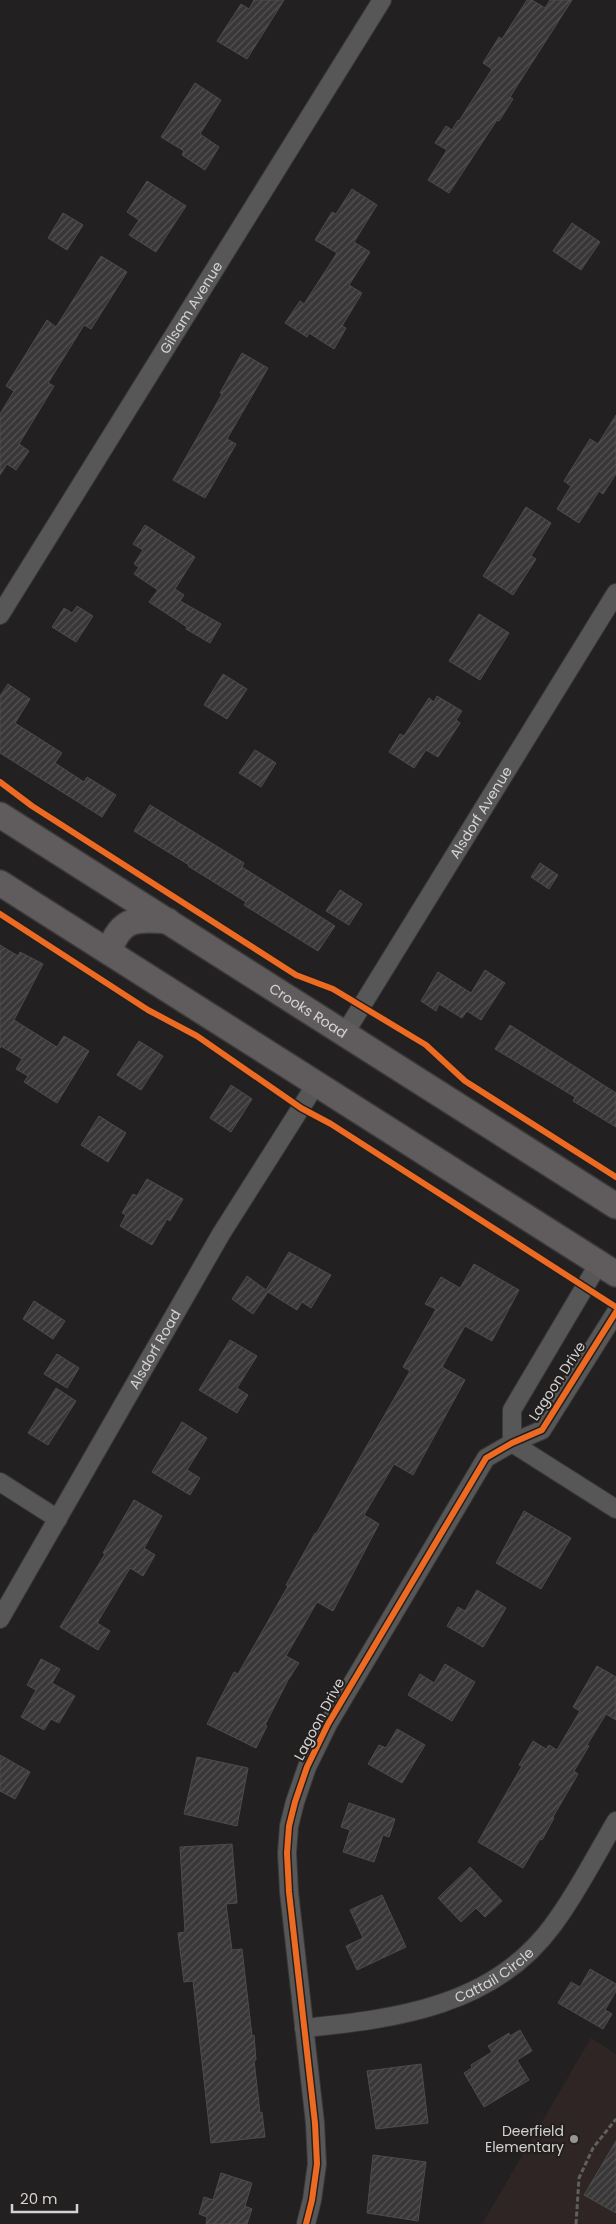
<svg xmlns="http://www.w3.org/2000/svg" width="616" height="2224" viewBox="0 0 616 2224" font-family="Poppins,sans-serif">
<style>
.built{fill:#2f2525}
.building{fill:url(#building-hatch);stroke:#4d4c4c}
.lines{fill:none;stroke-linecap:round;stroke-linejoin:round}
.minor-casing{stroke:#3b3a3a;stroke-width:20}
.secondary-casing{stroke:#3b3a3a;stroke-width:28}
.path{stroke:#605f5f;stroke-width:3;stroke-dasharray:5 2.5;stroke-linecap:butt}
.minor{stroke:#585757;stroke-width:18}
.secondary{stroke:#605b5c;stroke-width:25}
.cycleway-casing{stroke:#231f1f;stroke-width:9}
.cycleway{stroke:#ed6a23;stroke-width:6}
.poi-dot{fill:#969494;stroke:#231f1f;stroke-width:2}
.labels{text-anchor:middle;stroke-width:4;stroke-linejoin:round;paint-order:stroke}
.street-label{font-size:14px;fill:#d5d2d2;stroke:#231f1f}
.poi-label{font-size:14px;fill:#d5d2d2;stroke:#231f1f;text-anchor:end}
</style>
<defs>
<pattern id="building-hatch" width="6" height="6" patternUnits="userSpaceOnUse" patternTransform="scale(1.25)"><rect width="6" height="6" fill="#393737"/><path d="M-1 1l2-2M0 6l6-6M5 7l2-2" fill="none" stroke="#555353"/></pattern>
</defs>
<rect width="100%" height="100%" fill="#222020"/>
<!-- built -->
<polygon class="built" points="591,2038 616,2054 616,2224 482,2224"/>
<!-- building -->
<g class="building">
<polygon points="254,0 284,0 247,59 217,41 241,4 249,9"/>
<polygon points="527,0 532,0 545,8 550,0 572,0 510,97 513,99 499,121 497,120 449,193 428,180 447,150 435,143 446,126 452,130 458,120 459,121 492,69 483,63 499,37 502,39"/>
<polygon points="195,83 221,100 200,134 219,147 205,170 182,155 184,151 161,137"/>
<polygon points="147,181 186,206 156,252 129,235 139,220 127,212"/>
<polygon points="352,189 377,205 354,242 370,252 349,285 362,293 342,326 346,328 334,349 309,333 307,337 285,323 300,301 304,304 337,253 315,240 332,212 336,214"/>
<polygon points="63,213 83,225 67,250 48,238"/>
<polygon points="572,223 600,242 581,270 553,251"/>
<polygon points="101,256 127,272 91,329 84,325 48,383 54,386 19,444 29,451 16,470 7,464 0,475 0,414 14,391 6,386 47,320 56,327"/>
<polygon points="242,353 268,368 227,439 236,444 205,498 173,480 222,394 220,393"/>
<polygon points="616,415 616,474 603,494 599,491 579,523 557,509 571,486 564,481 590,439 598,444"/>
<polygon points="526,507 551,523 531,556 536,559 513,595 483,576"/>
<polygon points="145,525 195,557 175,589 184,595 180,601 221,624 210,643 186,629 187,627 149,602 158,590 134,574 139,567 134,564 143,550 133,544"/>
<polygon points="77,606 93,616 76,642 52,627 64,608 72,613"/>
<polygon points="479,614 509,633 480,680 449,661"/>
<polygon points="223,674 247,689 227,719 204,705"/>
<polygon points="8,684 30,699 15,723 62,753 55,763 84,782 87,777 116,795 102,817 0,753 0,696"/>
<polygon points="437,696 462,711 456,720 460,723 438,757 426,750 414,768 389,752 400,734 404,736 429,698 434,702"/>
<polygon points="255,750 276,763 261,787 239,773"/>
<polygon points="150,805 244,863 242,867 335,926 318,951 244,905 246,902 188,866 189,865 134,831"/>
<polygon points="540,863 558,875 549,889 531,877"/>
<polygon points="340,890 362,904 349,925 326,911"/>
<polygon points="0,945 18,956 20,952 43,964 14,1020 57,1047 64,1036 89,1051 57,1103 24,1082 28,1076 16,1069 22,1059 1,1046 0,1048"/>
<polygon points="485,970 505,983 481,1020 467,1011 462,1018 439,1004 436,1011 421,1001 438,972 471,993"/>
<polygon points="510,1025 616,1093 616,1127 573,1101 575,1097 495,1049"/>
<polygon points="139,1041 163,1056 141,1090 117,1075"/>
<polygon points="231,1085 252,1099 231,1132 210,1118"/>
<polygon points="99,1116 126,1133 108,1162 81,1145"/>
<polygon points="147,1179 183,1199 170,1221 167,1219 152,1245 120,1226 126,1215 122,1213 133,1194 137,1196"/>
<polygon points="289,1252 331,1275 311,1308 302,1302 297,1310 268,1292 253,1314 232,1299 247,1276 266,1290"/>
<polygon points="474,1264 519,1290 492,1341 465,1326 442,1367 465,1380 413,1475 394,1464 364,1515 379,1524 333,1611 317,1602 286,1656 299,1663 288,1680 265,1725 267,1726 256,1748 207,1724 234,1672 238,1674 288,1586 286,1585 315,1533 316,1534 410,1371 403,1367 436,1309 425,1304 441,1277 460,1288"/>
<polygon points="34,1301 65,1321 53,1339 23,1319"/>
<polygon points="230,1340 257,1356 237,1388 248,1395 237,1413 199,1390"/>
<polygon points="57,1354 79,1368 67,1388 44,1374"/>
<polygon points="56,1388 76,1401 48,1445 28,1433"/>
<polygon points="182,1422 207,1438 187,1470 200,1478 190,1495 152,1472"/>
<polygon points="134,1500 162,1516 144,1548 155,1555 143,1576 130,1568 97,1623 110,1631 98,1650 60,1627 105,1554 103,1553"/>
<polygon points="524,1511 571,1538 541,1589 496,1563"/>
<polygon points="477,1590 506,1608 483,1647 447,1626 458,1607 465,1611"/>
<polygon points="41,1659 60,1669 52,1683 75,1696 59,1723 51,1719 44,1730 21,1717 36,1690 27,1685"/>
<polygon points="445,1664 475,1682 452,1721 408,1695 420,1674 434,1683"/>
<polygon points="597,1666 616,1677 616,1720 606,1714 587,1745 589,1746 574,1771 578,1774 553,1817 554,1818 542,1840 540,1839 523,1868 478,1842 522,1766 519,1765 533,1741 546,1749 549,1745 557,1750 580,1711 573,1707"/>
<polygon points="397,1729 425,1745 402,1783 368,1764 379,1745 386,1748"/>
<polygon points="0,1755 30,1772 15,1799 0,1791"/>
<polygon points="197,1757 248,1768 237,1826 184,1814"/>
<polygon points="349,1803 395,1819 389,1837 383,1835 374,1862 343,1852 350,1830 341,1827"/>
<polygon points="232,1844 237,1903 226,1904 232,1950 242,1949 252,2036 254,2035 256,2060 254,2060 260,2113 262,2112 265,2137 211,2143 193,1981 184,1982 178,1933 185,1932 180,1847"/>
<polygon points="470,1867 502,1901 485,1917 476,1908 461,1922 438,1898"/>
<polygon points="382,1895 406,1947 357,1970 346,1946 363,1938 350,1910"/>
<polygon points="590,1969 616,1984 616,1991 605,2010 612,2014 603,2029 558,2003 571,1982 580,1987"/>
<polygon points="520,2030 532,2051 517,2060 529,2080 484,2107 464,2073 472,2068 471,2065 492,2052 488,2046 509,2033 510,2036"/>
<polygon points="421,2064 428,2123 376,2129 367,2071"/>
<polygon points="616,2141 616,2213 584,2195"/>
<polygon points="373,2155 426,2162 418,2221 367,2213"/>
<polygon points="221,2173 252,2183 245,2206 252,2209 247,2224 206,2224 207,2217 199,2214 204,2197 213,2200"/>
</g>
<g class="lines">
<!-- minor casing -->
<g class="minor-casing">
<g id="minor">
<path id="s1" d="M0 615 382 0"/>
<path id="s2" d="M345 1033 616 593"/>
<polyline points="512,1443 512,1410 599,1263"/>
<polyline points="512,1443 616,1509"/>
<polyline points="0,1482 58,1519"/>
<path id="s3" d="M0 1619 221 1234 316 1084"/>
<path id="s4" d="M304 2028C396 2019 494 2006 553 1925 577 1893 596 1855 616 1821"/>
<polyline points="306,2224 312,2200 317,2164 315,2123 289,1892 287,1853 289,1826 295,1802 307,1767 328,1724 486,1458 512,1443 542,1430 616,1312"/>
</g>
</g>
<!-- secondary casing -->
<g class="secondary-casing">
<g id="secondary">
<path id="s5" d="M0 815 616 1206"/>
<polyline points="0,883 616,1274"/>
<path d="M109 952C120 918 136 918 168 921"/>
</g>
</g>
<!-- path -->
<polyline class="path" points="576,2224 579,2178 593,2148 616,2119"/>
<!-- minor -->
<use href="#minor" class="minor"/>
<!-- secondary -->
<use href="#secondary" class="secondary"/>
<!-- cycleway casing -->
<g class="cycleway-casing">
<g id="cycleway">
<polyline points="0,782 32,806 296,975 333,989 426,1045 465,1081 616,1177"/>
<polyline points="0,914 148,1010 197,1036 301,1108 331,1124 616,1307"/>
<polyline points="306,2224 312,2200 317,2164 315,2123 289,1892 287,1853 289,1826 295,1802 307,1767 328,1724 486,1458 512,1443 542,1430 616,1312"/>
</g>
</g>
<!-- cycleway -->
<use href="#cycleway" class="cycleway"/>
</g>
<!-- markers -->
<circle class="poi-dot" cx="574" cy="2139" r="5"/>
<g class="labels">
<!-- street labels -->
<g class="street-label">
<text dy="5" stroke="none"><textPath href="#s1" startOffset="362">Gilsam Avenue</textPath></text>
<text dy="5" stroke="none"><textPath href="#s2" startOffset="259">Alsdorf Avenue</textPath></text>
<text dy="5" stroke="none"><textPath href="#s5" startOffset="365">Crooks Road</textPath></text>
<text dy="5" stroke="none"><textPath href="#s3" startOffset="311">Alsdorf Road</textPath></text>
<text transform="translate(557 1381) rotate(-57)" y="5">Lagoon Drive</text>
<text transform="translate(319 1719) rotate(-62)" y="5">Lagoon Drive</text>
<text dy="5" stroke="none"><textPath href="#s4" startOffset="200">Cattail Circle</textPath></text>
</g>
<!-- poi labels -->
<g class="poi-label">
<text x="564" y="2136">Deerfield<tspan x="564" dy="16">Elementary</tspan></text>
</g>
</g>
<!-- scale -->
<path d="M12 2204v8h65v-8" fill="none" stroke="#d5d2d2" stroke-width="2.5"/>
<text x="20" y="2204" font-size="15" fill="#d5d2d2" stroke="#231f1f" stroke-width="4" paint-order="stroke">20 m</text>
</svg>
